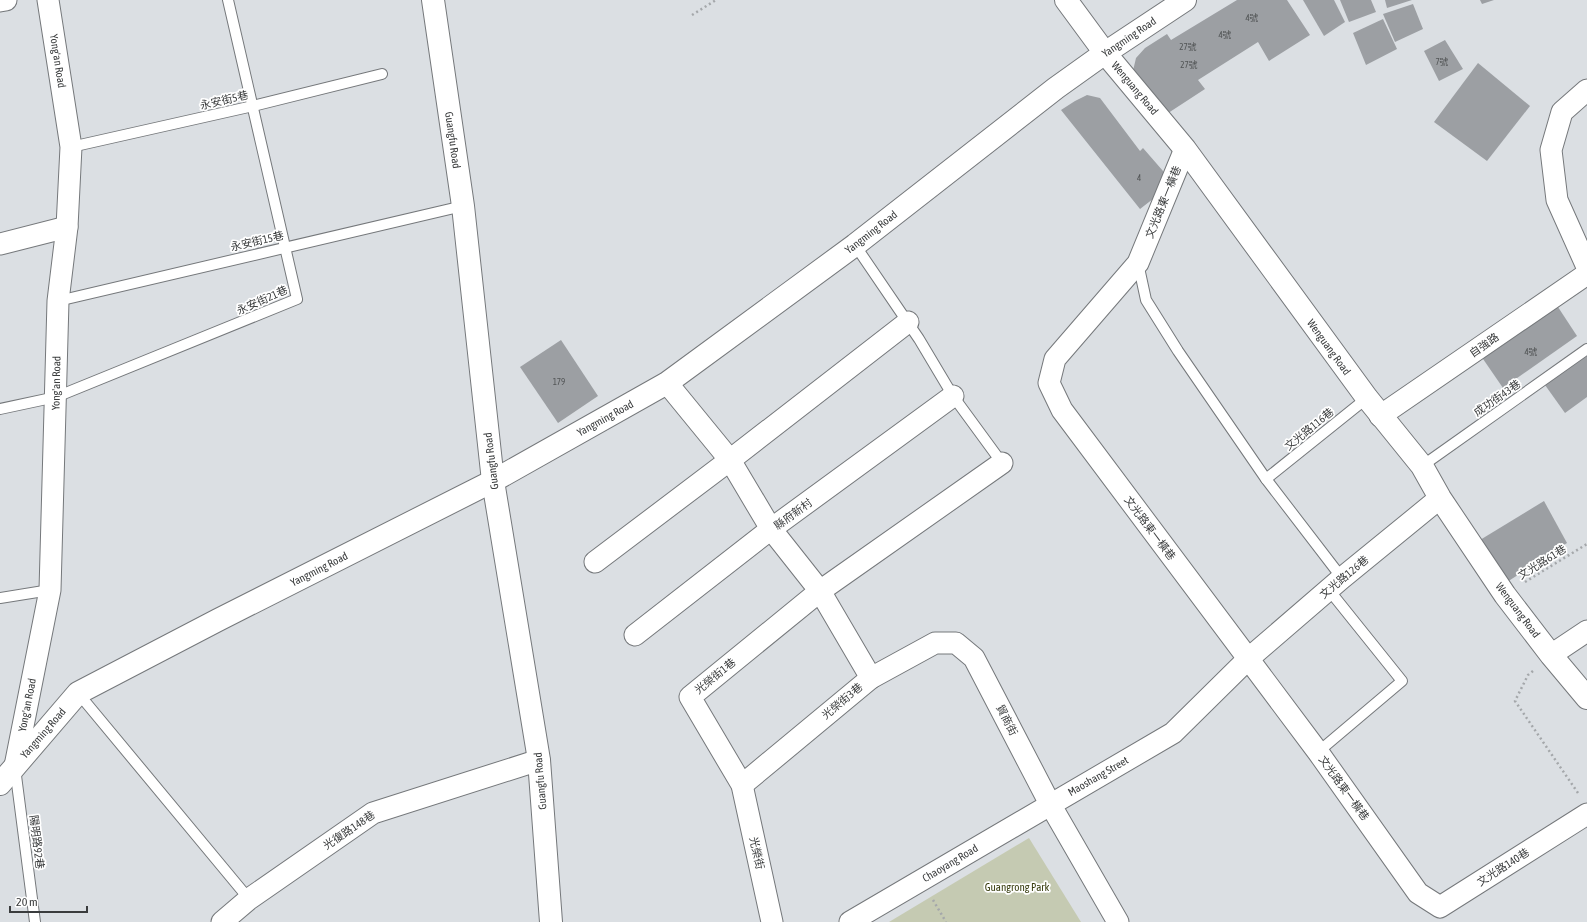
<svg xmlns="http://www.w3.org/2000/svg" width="1587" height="922" viewBox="0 0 1587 922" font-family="'Asap Condensed','Noto Sans TC',sans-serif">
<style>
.green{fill:#c5cab2}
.building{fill:#9c9fa3}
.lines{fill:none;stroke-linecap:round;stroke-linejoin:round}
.lane-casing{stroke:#75787b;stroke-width:12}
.street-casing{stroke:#75787b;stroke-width:23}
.secondary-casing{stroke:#75787b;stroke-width:24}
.path{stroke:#a4a7aa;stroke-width:2.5;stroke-dasharray:2 3;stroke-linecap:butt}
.lane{stroke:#fff;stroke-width:10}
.street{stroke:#fff;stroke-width:21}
.secondary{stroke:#fff;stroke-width:22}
.labels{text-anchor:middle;stroke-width:3.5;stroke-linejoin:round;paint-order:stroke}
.number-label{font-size:9px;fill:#525556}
.street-label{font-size:11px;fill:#3a3c3d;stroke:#fff}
.park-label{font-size:11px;fill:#383d0f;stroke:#fff}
</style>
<rect width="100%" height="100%" fill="#dbdfe3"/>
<!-- green -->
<polygon class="green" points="1029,838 1081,922 889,922"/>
<!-- building -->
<g class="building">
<polygon points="1237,0 1287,0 1310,35 1269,61 1258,42 1198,80 1205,89 1159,119 1132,75 1136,58 1145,48 1167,34 1171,40"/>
<polygon points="1303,0 1334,0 1345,22 1324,36"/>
<polygon points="1340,0 1371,0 1376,12 1349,22"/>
<polygon points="1385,0 1412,0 1387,8"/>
<polygon points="1480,0 1494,0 1482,4"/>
<polygon points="1413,4 1423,29 1395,42 1383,14"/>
<polygon points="1383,19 1397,49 1366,65 1353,33"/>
<polygon points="1445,40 1463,69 1439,81 1424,51"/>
<polygon points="1478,63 1530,106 1487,161 1434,122"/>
<polygon points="1087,95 1100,98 1140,151 1143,148 1163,171 1166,180 1158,195 1140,209 1061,110 1075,101"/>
<polygon points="1556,304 1577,336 1503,388 1481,356"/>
<polygon points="561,340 598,396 558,423 520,367"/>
<polygon points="1587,354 1587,397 1565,413 1545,385"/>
<polygon points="1544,501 1567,543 1507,582 1480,540"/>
</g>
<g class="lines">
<!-- lane casing -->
<g class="lane-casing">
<g id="lane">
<polyline points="71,147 253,106 382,74"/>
<polyline points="855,245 919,339 953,396 1002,463"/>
<polyline points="1138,263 1146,300 1178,351 1266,479 1342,578"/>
<polyline points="58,301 463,206"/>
<polyline points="0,409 56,397 297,299 228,0"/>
<polyline points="1422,466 1587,349"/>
<polyline points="1266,479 1367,398"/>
<polyline points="0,598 50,590"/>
<polyline points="78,693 249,899"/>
<polyline points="1318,752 1402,681 1329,590"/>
<polyline points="15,768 35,922"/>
</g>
</g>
<!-- street casing -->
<g class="street-casing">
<g id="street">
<polyline points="0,1 6,0"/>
<polyline points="1587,90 1562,112 1551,150 1557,200 1587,267"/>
<polyline points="1185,149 1138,263 1055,359 1049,383 1062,410 1318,752 1418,893 1440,907 1587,814"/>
<polyline points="0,244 67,227"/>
<polyline points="667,383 730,460 771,529 820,591 871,678"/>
<polyline points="1380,416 1587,274"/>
<polyline points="595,562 730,460 908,322"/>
<polyline points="635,635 771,529 953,396"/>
<polyline points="1551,655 1587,631"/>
<polyline points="15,766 50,590 58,301 67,227 71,147 48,0"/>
<polyline points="742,785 871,678 935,643 956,643 974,658 1050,804 1118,922"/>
<polyline points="222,922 249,899 373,813 539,760"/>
<polyline points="772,922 742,785 690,697 820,591 1002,463"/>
<polyline points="850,922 1173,733 1248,659 1342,578 1440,498"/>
</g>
</g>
<!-- secondary casing -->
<g class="secondary-casing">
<g id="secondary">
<polyline points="433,0 463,206 493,481 539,760 551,922"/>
<polyline points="1066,0 1105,53 1185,149 1367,398 1422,466 1440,498 1505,595 1551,655 1587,698"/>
<polyline points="0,784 78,693 218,620 493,481 667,383 855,245 1056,88 1105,53 1185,0"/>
</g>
</g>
<!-- path -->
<g class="path">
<polyline points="692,15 716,0"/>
<polyline points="1525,582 1587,544"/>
<polyline points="1533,671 1528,675 1515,701 1578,793"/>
<polyline points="933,900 946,922"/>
</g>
<!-- lane -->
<use href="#lane" class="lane"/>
<!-- street -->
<use href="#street" class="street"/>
<!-- secondary -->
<use href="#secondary" class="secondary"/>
</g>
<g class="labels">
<!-- number labels -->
<g class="number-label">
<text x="1252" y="21">4號</text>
<text x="1225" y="38">4號</text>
<text x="1188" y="50">27號</text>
<text x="1442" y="65">7號</text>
<text x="1189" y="68">27號</text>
<text x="1139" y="181">4</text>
<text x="1531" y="355">4號</text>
<text x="559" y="385">179</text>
</g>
<!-- street labels -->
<g class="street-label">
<text transform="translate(1129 37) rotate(-34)" y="4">Yangming Road</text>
<text transform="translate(58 61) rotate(81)" y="4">Yong'an Road</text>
<text transform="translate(1135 88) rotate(50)" y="4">Wenguang Road</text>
<text transform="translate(224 100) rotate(-13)" y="4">永安街5巷</text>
<text transform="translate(453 140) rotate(82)" y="4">Guangfu Road</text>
<text transform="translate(1163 202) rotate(-68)" y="4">文光路東一橫巷</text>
<text transform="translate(871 232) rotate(-38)" y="4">Yangming Road</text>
<text transform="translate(257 241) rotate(-13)" y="4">永安街15巷</text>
<text transform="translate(262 300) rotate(-24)" y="4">永安街21巷</text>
<text transform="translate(1484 345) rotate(-35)" y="4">自強路</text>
<text transform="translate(1329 347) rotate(54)" y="4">Wenguang Road</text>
<text transform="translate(56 383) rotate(-89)" y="4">Yong'an Road</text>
<text transform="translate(1497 398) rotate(-35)" y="4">成功街43巷</text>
<text transform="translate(605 418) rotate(-29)" y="4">Yangming Road</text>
<text transform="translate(1309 429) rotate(-39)" y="4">文光路116巷</text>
<text transform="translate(491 461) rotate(-97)" y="4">Guangfu Road</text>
<text transform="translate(793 514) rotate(-36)" y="4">縣府新村</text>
<text transform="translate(1150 528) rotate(53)" y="4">文光路東一橫巷</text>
<text transform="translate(1542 562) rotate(-32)" y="4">文光路61巷</text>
<text transform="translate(319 569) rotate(-27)" y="4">Yangming Road</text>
<text transform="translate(1344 577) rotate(-40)" y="4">文光路126巷</text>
<text transform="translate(1518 610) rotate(53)" y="4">Wenguang Road</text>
<text transform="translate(715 676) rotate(-39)" y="4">光榮街1巷</text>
<text transform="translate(842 701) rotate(-40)" y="4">光榮街3巷</text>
<text transform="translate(27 705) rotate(-79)" y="4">Yong'an Road</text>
<text transform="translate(1007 720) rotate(63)" y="4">貿商街</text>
<text transform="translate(43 733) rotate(-49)" y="4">Yangming Road</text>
<text transform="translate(1098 776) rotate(-30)" y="4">Maoshang Street</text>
<text transform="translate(540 781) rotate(-95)" y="4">Guangfu Road</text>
<text transform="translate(1344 788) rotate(54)" y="4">文光路東一橫巷</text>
<text transform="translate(349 830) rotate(-34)" y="4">光復路148巷</text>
<text transform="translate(37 842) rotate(83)" y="4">陽明路92巷</text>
<text transform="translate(757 853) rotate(77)" y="4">光榮街</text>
<text transform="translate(950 863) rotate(-31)" y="4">Chaoyang Road</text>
<text transform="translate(1503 867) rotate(-33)" y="4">文光路140巷</text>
</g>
<!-- park labels -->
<g class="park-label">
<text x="1017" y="891">Guangrong Park</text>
</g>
</g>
<!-- scale -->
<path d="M10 906v6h77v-6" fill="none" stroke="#3a3c3d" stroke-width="2"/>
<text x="16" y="906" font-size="12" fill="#3a3c3d" stroke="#ffffff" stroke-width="3" paint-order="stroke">20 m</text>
</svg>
